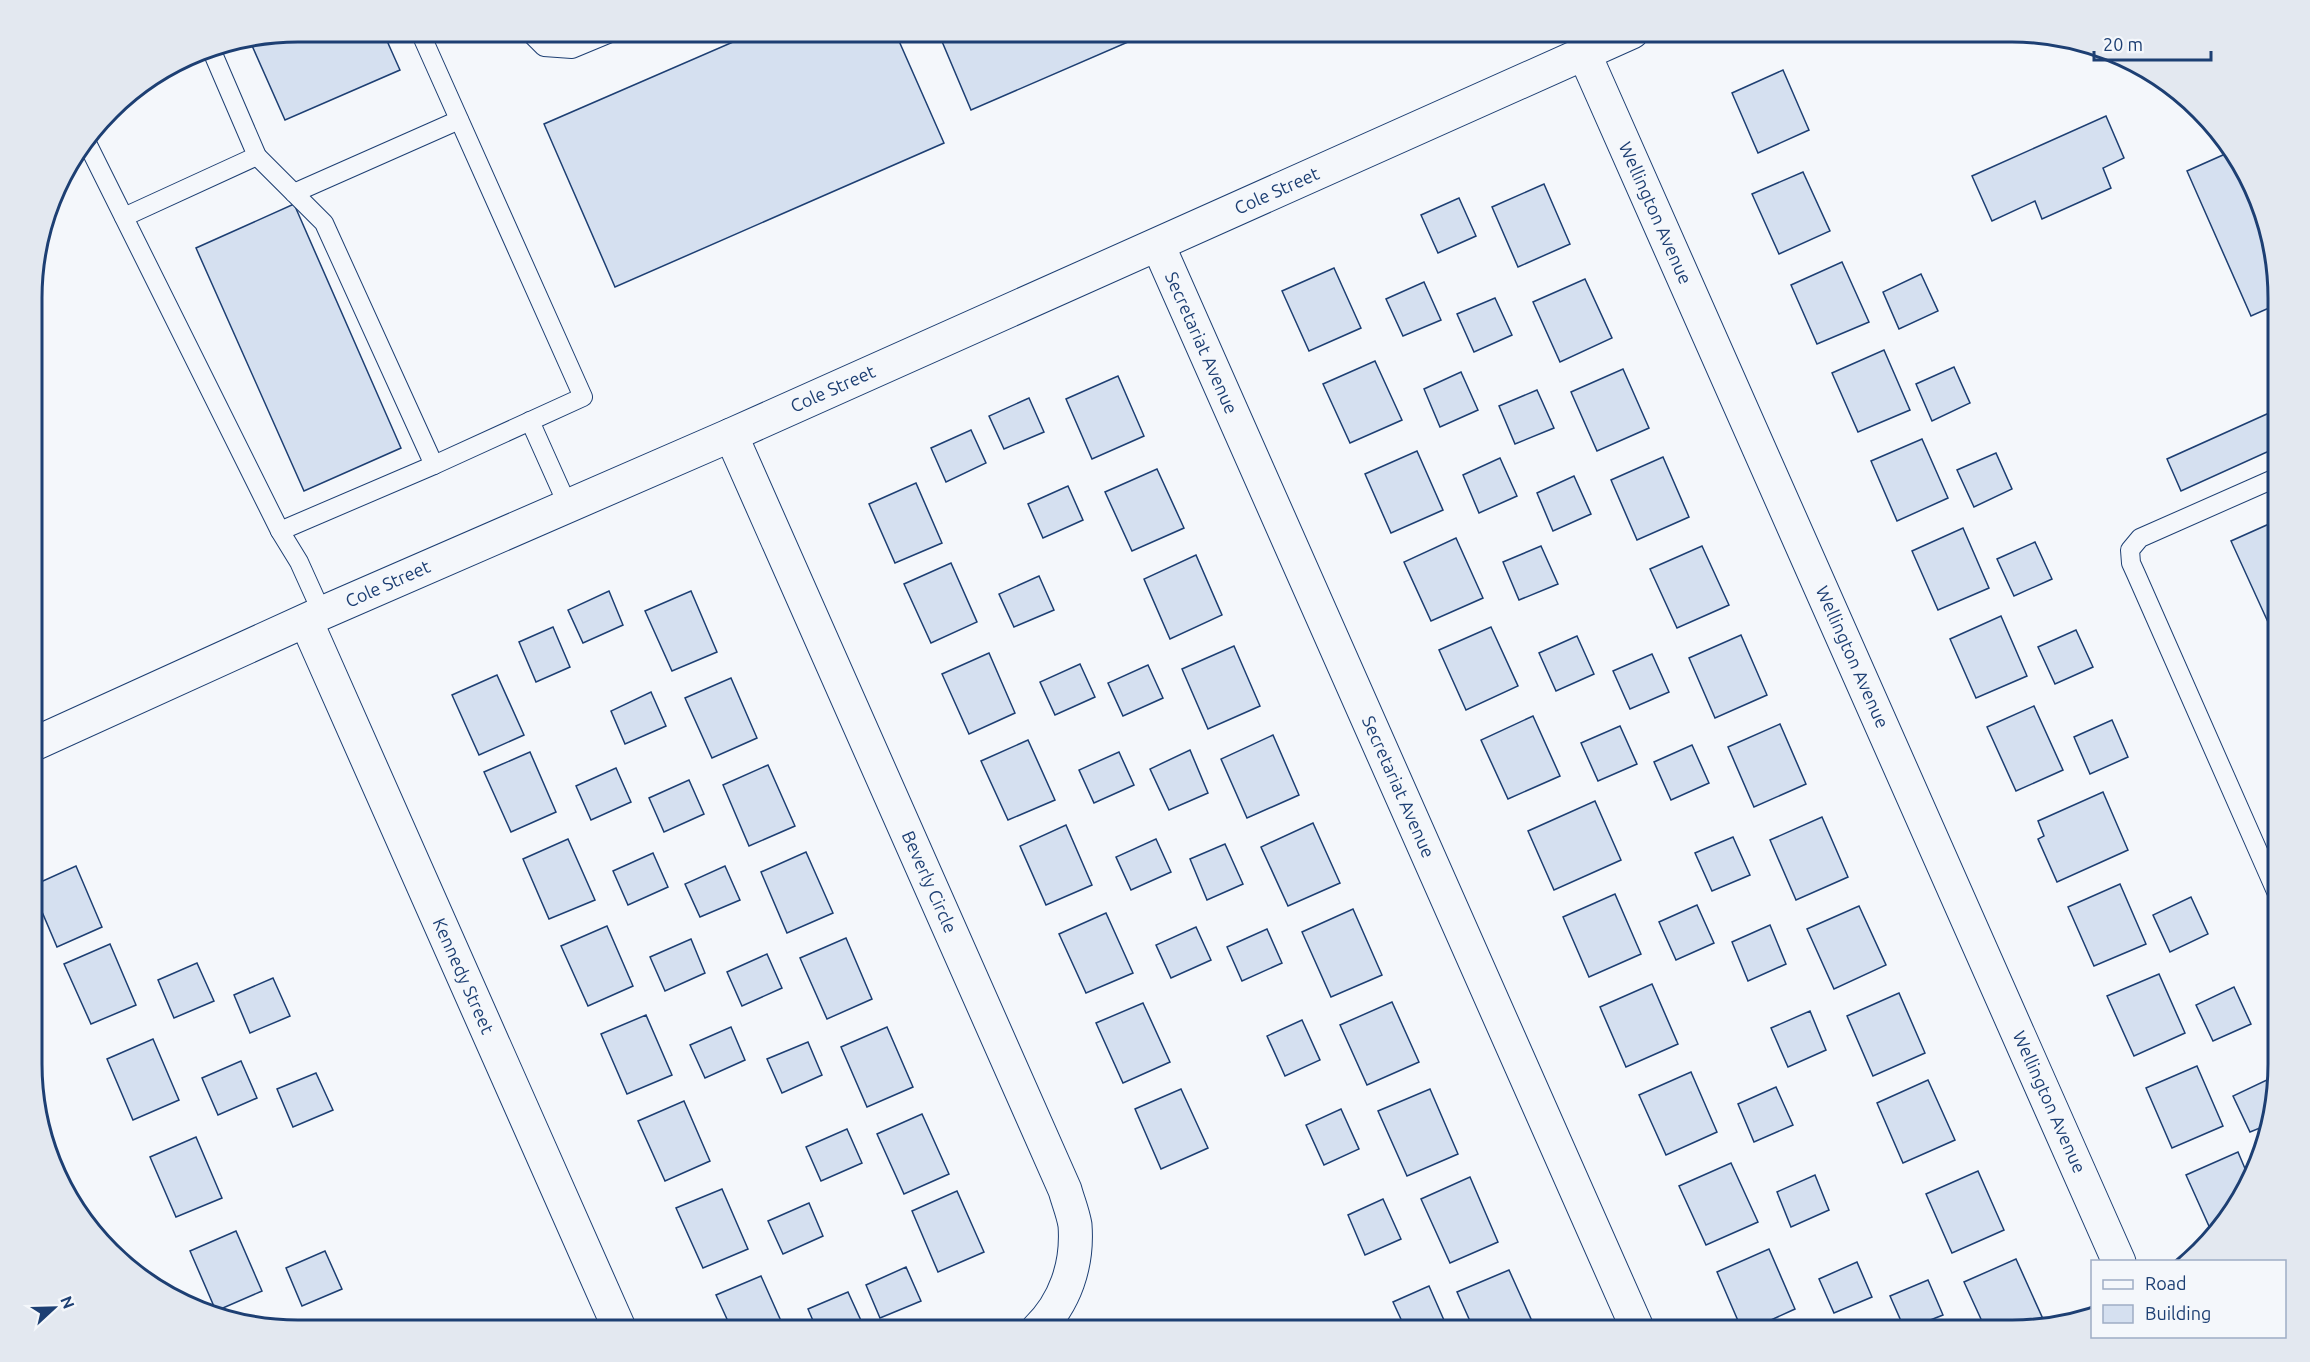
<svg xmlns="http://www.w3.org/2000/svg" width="2310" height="1362" viewBox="0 0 2310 1362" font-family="Ubuntu,sans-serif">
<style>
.building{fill:#d5e0f0;stroke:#1d3f73;stroke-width:1.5}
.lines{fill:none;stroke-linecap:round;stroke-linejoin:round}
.lane-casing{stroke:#1d3f73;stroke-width:20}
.street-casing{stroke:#1d3f73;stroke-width:35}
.lane{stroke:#f4f7fb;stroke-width:18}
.street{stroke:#f4f7fb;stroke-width:33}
.labels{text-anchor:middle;stroke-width:4.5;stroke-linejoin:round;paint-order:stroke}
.street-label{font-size:18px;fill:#1d3f73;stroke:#f4f7fb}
.rim{fill:none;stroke:#1d3f73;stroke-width:3}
</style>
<rect width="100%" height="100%" fill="#f4f7fb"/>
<!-- building -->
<g class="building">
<polygon points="298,32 383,32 400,70 285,120 250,41"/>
<polygon points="756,32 895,32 944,143 615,287 544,124"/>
<polygon points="938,32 1151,32 971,110"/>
<polygon points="1783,70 1809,130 1758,153 1732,93"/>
<polygon points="2106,116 2124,158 2103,168 2111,188 2042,219 2035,201 1992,221 1972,176"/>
<polygon points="2232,151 2243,164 2278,280 2278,304 2251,316 2187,171"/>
<polygon points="1803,172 1830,231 1779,254 1752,194"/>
<polygon points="1544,184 1570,244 1518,267 1492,207"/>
<polygon points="1459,198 1476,236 1438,253 1421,215"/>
<polygon points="294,204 401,448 304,491 196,248"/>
<polygon points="1842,262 1869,322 1817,344 1791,285"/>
<polygon points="1334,268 1361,328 1309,351 1282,291"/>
<polygon points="1921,274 1938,311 1899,329 1883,292"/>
<polygon points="1585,279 1612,338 1560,362 1533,302"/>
<polygon points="1424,282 1441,320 1403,336 1386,299"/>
<polygon points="1495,298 1512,335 1474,352 1457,314"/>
<polygon points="1884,350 1910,410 1858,432 1832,373"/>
<polygon points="1375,361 1402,420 1350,443 1323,384"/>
<polygon points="1954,367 1970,403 1932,421 1916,384"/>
<polygon points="1623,369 1649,428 1597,451 1571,392"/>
<polygon points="1461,372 1478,410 1440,427 1424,389"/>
<polygon points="1118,376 1144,436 1092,459 1066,399"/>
<polygon points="1537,390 1554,428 1515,444 1499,406"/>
<polygon points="1029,398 1044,432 1004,449 989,416"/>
<polygon points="2278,409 2278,447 2181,491 2167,459"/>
<polygon points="971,430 986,463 946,482 931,448"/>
<polygon points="1922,439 1948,498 1897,521 1871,461"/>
<polygon points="1417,451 1443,510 1391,533 1365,474"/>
<polygon points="1996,453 2012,489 1974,507 1957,470"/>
<polygon points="1663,457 1689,517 1637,540 1611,480"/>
<polygon points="1500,458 1517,496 1479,513 1463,475"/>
<polygon points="1157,469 1184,528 1132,551 1105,492"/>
<polygon points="1574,476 1591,514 1553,531 1537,493"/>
<polygon points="916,483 942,543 895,563 869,504"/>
<polygon points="1068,486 1083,520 1043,538 1028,504"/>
<polygon points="2278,520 2278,644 2231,541"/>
<polygon points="1963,528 1989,588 1938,610 1912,551"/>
<polygon points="1456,538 1483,598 1431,621 1404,562"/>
<polygon points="2035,542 2052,579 2014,596 1997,559"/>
<polygon points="1541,546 1558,584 1519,600 1503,562"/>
<polygon points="1702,546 1729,605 1677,628 1650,569"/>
<polygon points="1196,555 1222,615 1170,639 1144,579"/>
<polygon points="951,563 977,622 931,643 904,584"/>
<polygon points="1039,576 1054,610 1014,627 999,594"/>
<polygon points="609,591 623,625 583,643 568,610"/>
<polygon points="691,591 717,652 672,671 645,611"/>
<polygon points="2001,616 2027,676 1976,698 1950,639"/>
<polygon points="553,627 570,667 536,682 519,642"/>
<polygon points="1491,627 1518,686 1466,710 1439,650"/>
<polygon points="2076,630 2093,667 2055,684 2038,647"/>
<polygon points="1741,635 1767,695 1715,718 1689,658"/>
<polygon points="1577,636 1594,674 1556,691 1539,653"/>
<polygon points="1234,646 1260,706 1208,729 1182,669"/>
<polygon points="989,653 1015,713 969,734 942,674"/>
<polygon points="1652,654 1669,692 1630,709 1613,671"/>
<polygon points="1080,664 1095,697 1055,715 1040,682"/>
<polygon points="1148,665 1163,698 1123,716 1108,683"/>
<polygon points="497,675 524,735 479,755 452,695"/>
<polygon points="731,678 757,738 712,758 685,698"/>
<polygon points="651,692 666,726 625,744 611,711"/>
<polygon points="2034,706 2063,770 2016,791 1987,727"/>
<polygon points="1533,716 1560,776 1508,799 1481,740"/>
<polygon points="2112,720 2128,757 2090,774 2074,737"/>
<polygon points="1780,724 1806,784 1754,807 1728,747"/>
<polygon points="1620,726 1637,764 1598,781 1581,743"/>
<polygon points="1273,735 1299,795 1247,818 1221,759"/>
<polygon points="1028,740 1055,800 1008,820 981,761"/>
<polygon points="1692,745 1709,783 1671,800 1654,762"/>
<polygon points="1190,750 1208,793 1169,810 1150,769"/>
<polygon points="530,752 556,812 511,832 484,772"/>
<polygon points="1119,752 1134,785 1094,803 1079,770"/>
<polygon points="768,765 795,826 749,846 723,785"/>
<polygon points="616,768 631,802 591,820 576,786"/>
<polygon points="689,780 704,814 664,832 649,798"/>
<polygon points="2103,792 2128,850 2057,882 2038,839 2044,836 2038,821"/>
<polygon points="1595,801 1621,860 1554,890 1528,831"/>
<polygon points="1822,817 1848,877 1796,900 1770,840"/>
<polygon points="1313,823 1340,883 1288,906 1261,847"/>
<polygon points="1066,825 1092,885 1046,905 1020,846"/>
<polygon points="1733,837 1750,875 1712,891 1695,853"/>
<polygon points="568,839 595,900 549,919 523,859"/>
<polygon points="1156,839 1171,872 1131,890 1116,857"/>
<polygon points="1225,844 1243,884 1207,900 1190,859"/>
<polygon points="806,852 833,913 787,933 761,872"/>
<polygon points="653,853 668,887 628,905 613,871"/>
<polygon points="76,866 102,927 57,947 34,893 34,885"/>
<polygon points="725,866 740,900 700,917 685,884"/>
<polygon points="2120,884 2146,944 2094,966 2068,907"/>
<polygon points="1615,894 1641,954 1589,977 1563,917"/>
<polygon points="2191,897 2208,934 2170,952 2153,915"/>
<polygon points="1697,905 1714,943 1676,960 1659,922"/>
<polygon points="1859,906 1886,965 1834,989 1807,929"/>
<polygon points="1353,909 1382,975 1331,997 1302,932"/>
<polygon points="1106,913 1133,973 1086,993 1059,934"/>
<polygon points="1770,925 1786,964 1748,981 1732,942"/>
<polygon points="607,926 633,986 588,1006 561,946"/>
<polygon points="1196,927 1211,960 1171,978 1156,945"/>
<polygon points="1267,929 1282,963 1242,981 1227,947"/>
<polygon points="846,938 872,999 827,1019 800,958"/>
<polygon points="691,939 705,973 665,991 650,957"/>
<polygon points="110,944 136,1005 91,1024 64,964"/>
<polygon points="767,954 782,988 742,1006 727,972"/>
<polygon points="197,963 214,1001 174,1018 158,980"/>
<polygon points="2159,974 2185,1033 2134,1056 2107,996"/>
<polygon points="273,978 290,1016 250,1033 234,995"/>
<polygon points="1652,984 1678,1044 1626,1067 1600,1007"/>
<polygon points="2234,987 2251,1024 2213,1041 2196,1005"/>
<polygon points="1899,993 1925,1053 1873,1076 1847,1016"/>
<polygon points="1392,1002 1419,1062 1367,1085 1340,1025"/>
<polygon points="1143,1003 1170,1062 1123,1083 1096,1023"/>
<polygon points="1810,1011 1826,1050 1788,1067 1771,1028"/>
<polygon points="646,1015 672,1075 627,1094 601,1034"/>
<polygon points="1302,1020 1320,1060 1285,1076 1267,1036"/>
<polygon points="731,1027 745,1060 705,1078 690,1045"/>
<polygon points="887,1027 913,1087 867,1107 841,1047"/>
<polygon points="153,1039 179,1100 133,1120 107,1059"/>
<polygon points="808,1042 822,1075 782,1093 767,1059"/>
<polygon points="241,1061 257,1098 218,1115 202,1078"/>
<polygon points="2197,1066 2223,1126 2172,1148 2146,1088"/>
<polygon points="1691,1072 1717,1132 1666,1155 1639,1095"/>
<polygon points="316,1073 333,1110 293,1127 277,1089"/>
<polygon points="2271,1078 2276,1089 2265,1126 2250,1132 2233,1096"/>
<polygon points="1928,1080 1955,1140 1903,1163 1877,1103"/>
<polygon points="1776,1087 1793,1125 1754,1142 1738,1104"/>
<polygon points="1181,1089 1208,1148 1161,1169 1135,1109"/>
<polygon points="1430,1089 1458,1154 1407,1176 1378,1111"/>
<polygon points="684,1101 710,1161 665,1181 638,1121"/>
<polygon points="1341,1109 1359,1149 1324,1165 1306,1125"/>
<polygon points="922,1114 949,1174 904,1194 877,1134"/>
<polygon points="847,1129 862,1163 821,1181 806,1147"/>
<polygon points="196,1137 222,1198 176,1217 150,1157"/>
<polygon points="2238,1152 2249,1178 2243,1198 2213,1235 2186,1175"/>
<polygon points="1731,1163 1758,1222 1706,1245 1679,1186"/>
<polygon points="1978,1171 2004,1230 1952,1253 1926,1194"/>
<polygon points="1815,1175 1829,1210 1791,1227 1777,1192"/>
<polygon points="1470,1177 1498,1242 1450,1263 1421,1199"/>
<polygon points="722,1189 748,1249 703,1268 676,1208"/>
<polygon points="957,1191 984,1252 938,1272 912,1211"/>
<polygon points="1383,1199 1401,1239 1365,1255 1348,1215"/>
<polygon points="809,1203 823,1236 783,1254 768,1221"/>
<polygon points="236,1231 262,1291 216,1311 190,1251"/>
<polygon points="1769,1249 1795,1309 1749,1330 1742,1330 1717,1272"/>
<polygon points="325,1251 342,1289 302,1306 286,1268"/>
<polygon points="2016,1259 2043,1319 2019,1330 1986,1330 1964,1282"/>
<polygon points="1857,1262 1872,1297 1834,1313 1819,1279"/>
<polygon points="906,1267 921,1301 880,1318 866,1285"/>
<polygon points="1509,1270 1536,1330 1474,1330 1457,1292"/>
<polygon points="761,1276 785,1330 732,1330 716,1295"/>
<polygon points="1928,1280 1943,1315 1905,1330 1890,1296"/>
<polygon points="1429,1286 1447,1327 1438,1330 1406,1330 1393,1302"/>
<polygon points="848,1292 863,1325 852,1330 817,1330 808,1309"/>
</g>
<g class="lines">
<!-- lane casing -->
<g class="lane-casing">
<g id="lane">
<polyline points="420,32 583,397 434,465"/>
<polyline points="529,32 544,47 572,49 613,32"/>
<polyline points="87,143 280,531 434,465 324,223 257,156 211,49"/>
<polyline points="294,193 459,120"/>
<polyline points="124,217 257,156"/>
<polyline points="530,421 568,506"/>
<polyline points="2278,477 2140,538 2130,550 2131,563 2136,574 2278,896"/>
<polyline points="280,531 299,562 322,613"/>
</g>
</g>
<!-- street casing -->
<g class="street-casing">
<g id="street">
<polyline points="1584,53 2119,1262"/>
<polyline points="1158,245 1638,1330"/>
<path d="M731 435 1065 1190C1068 1201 1073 1213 1075 1225 1078 1265 1065 1303 1037 1330"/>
<polyline points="306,621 620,1330"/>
<polyline points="34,744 322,613 731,435 1632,32"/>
</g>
</g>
<!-- lane -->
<use href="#lane" class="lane"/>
<!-- street -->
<use href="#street" class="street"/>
</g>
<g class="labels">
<!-- street labels -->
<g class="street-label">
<text transform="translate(1277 191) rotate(-24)" y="6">Cole Street</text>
<text transform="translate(1655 213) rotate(66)" y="6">Wellington Avenue</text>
<text transform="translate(1201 343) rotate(66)" y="6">Secretariat Avenue</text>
<text transform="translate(833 389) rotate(-24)" y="6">Cole Street</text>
<text transform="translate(388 584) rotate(-24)" y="6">Cole Street</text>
<text transform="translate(1852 657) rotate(66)" y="6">Wellington Avenue</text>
<text transform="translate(1398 787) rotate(66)" y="6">Secretariat Avenue</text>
<text transform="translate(929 882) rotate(66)" y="6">Beverly Circle</text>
<text transform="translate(463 976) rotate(66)" y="6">Kennedy Street</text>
<text transform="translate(2049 1102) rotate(66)" y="6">Wellington Avenue</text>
</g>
</g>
<!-- crop -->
<path d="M0 0H2310V1362H0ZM298 42H2012A256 256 0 0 1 2268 298V1064A256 256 0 0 1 2012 1320H298A256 256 0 0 1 42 1064V298A256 256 0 0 1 298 42Z" fill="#e3e8f0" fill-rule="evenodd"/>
<path class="rim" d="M298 42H2012A256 256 0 0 1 2268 298V1064A256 256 0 0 1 2012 1320H298A256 256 0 0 1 42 1064V298A256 256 0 0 1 298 42Z"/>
<!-- legend -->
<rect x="2091" y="1260" width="195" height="78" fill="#f4f7fb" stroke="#9eadc5" stroke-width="1.5"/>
<rect x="2103" y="1280" width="30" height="9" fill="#f4f7fb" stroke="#9eadc5" stroke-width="1.5"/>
<text x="2145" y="1290" font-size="18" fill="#1d3f73">Road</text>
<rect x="2103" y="1305" width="30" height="18" fill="#d5e0f0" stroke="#9eadc5" stroke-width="1.5"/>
<text x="2145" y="1320" font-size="18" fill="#1d3f73">Building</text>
<!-- north arrow -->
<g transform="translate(54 1308) rotate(68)" stroke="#f4f7fb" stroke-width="4.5" paint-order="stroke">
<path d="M0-4.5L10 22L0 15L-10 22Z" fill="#1d3f73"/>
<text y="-9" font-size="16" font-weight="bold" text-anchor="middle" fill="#1d3f73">N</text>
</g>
<!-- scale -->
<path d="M2094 51v9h117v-9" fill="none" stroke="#1d3f73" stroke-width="3"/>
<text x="2103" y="51" font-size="18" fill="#1d3f73" stroke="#f4f7fb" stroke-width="4.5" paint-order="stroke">20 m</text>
</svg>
